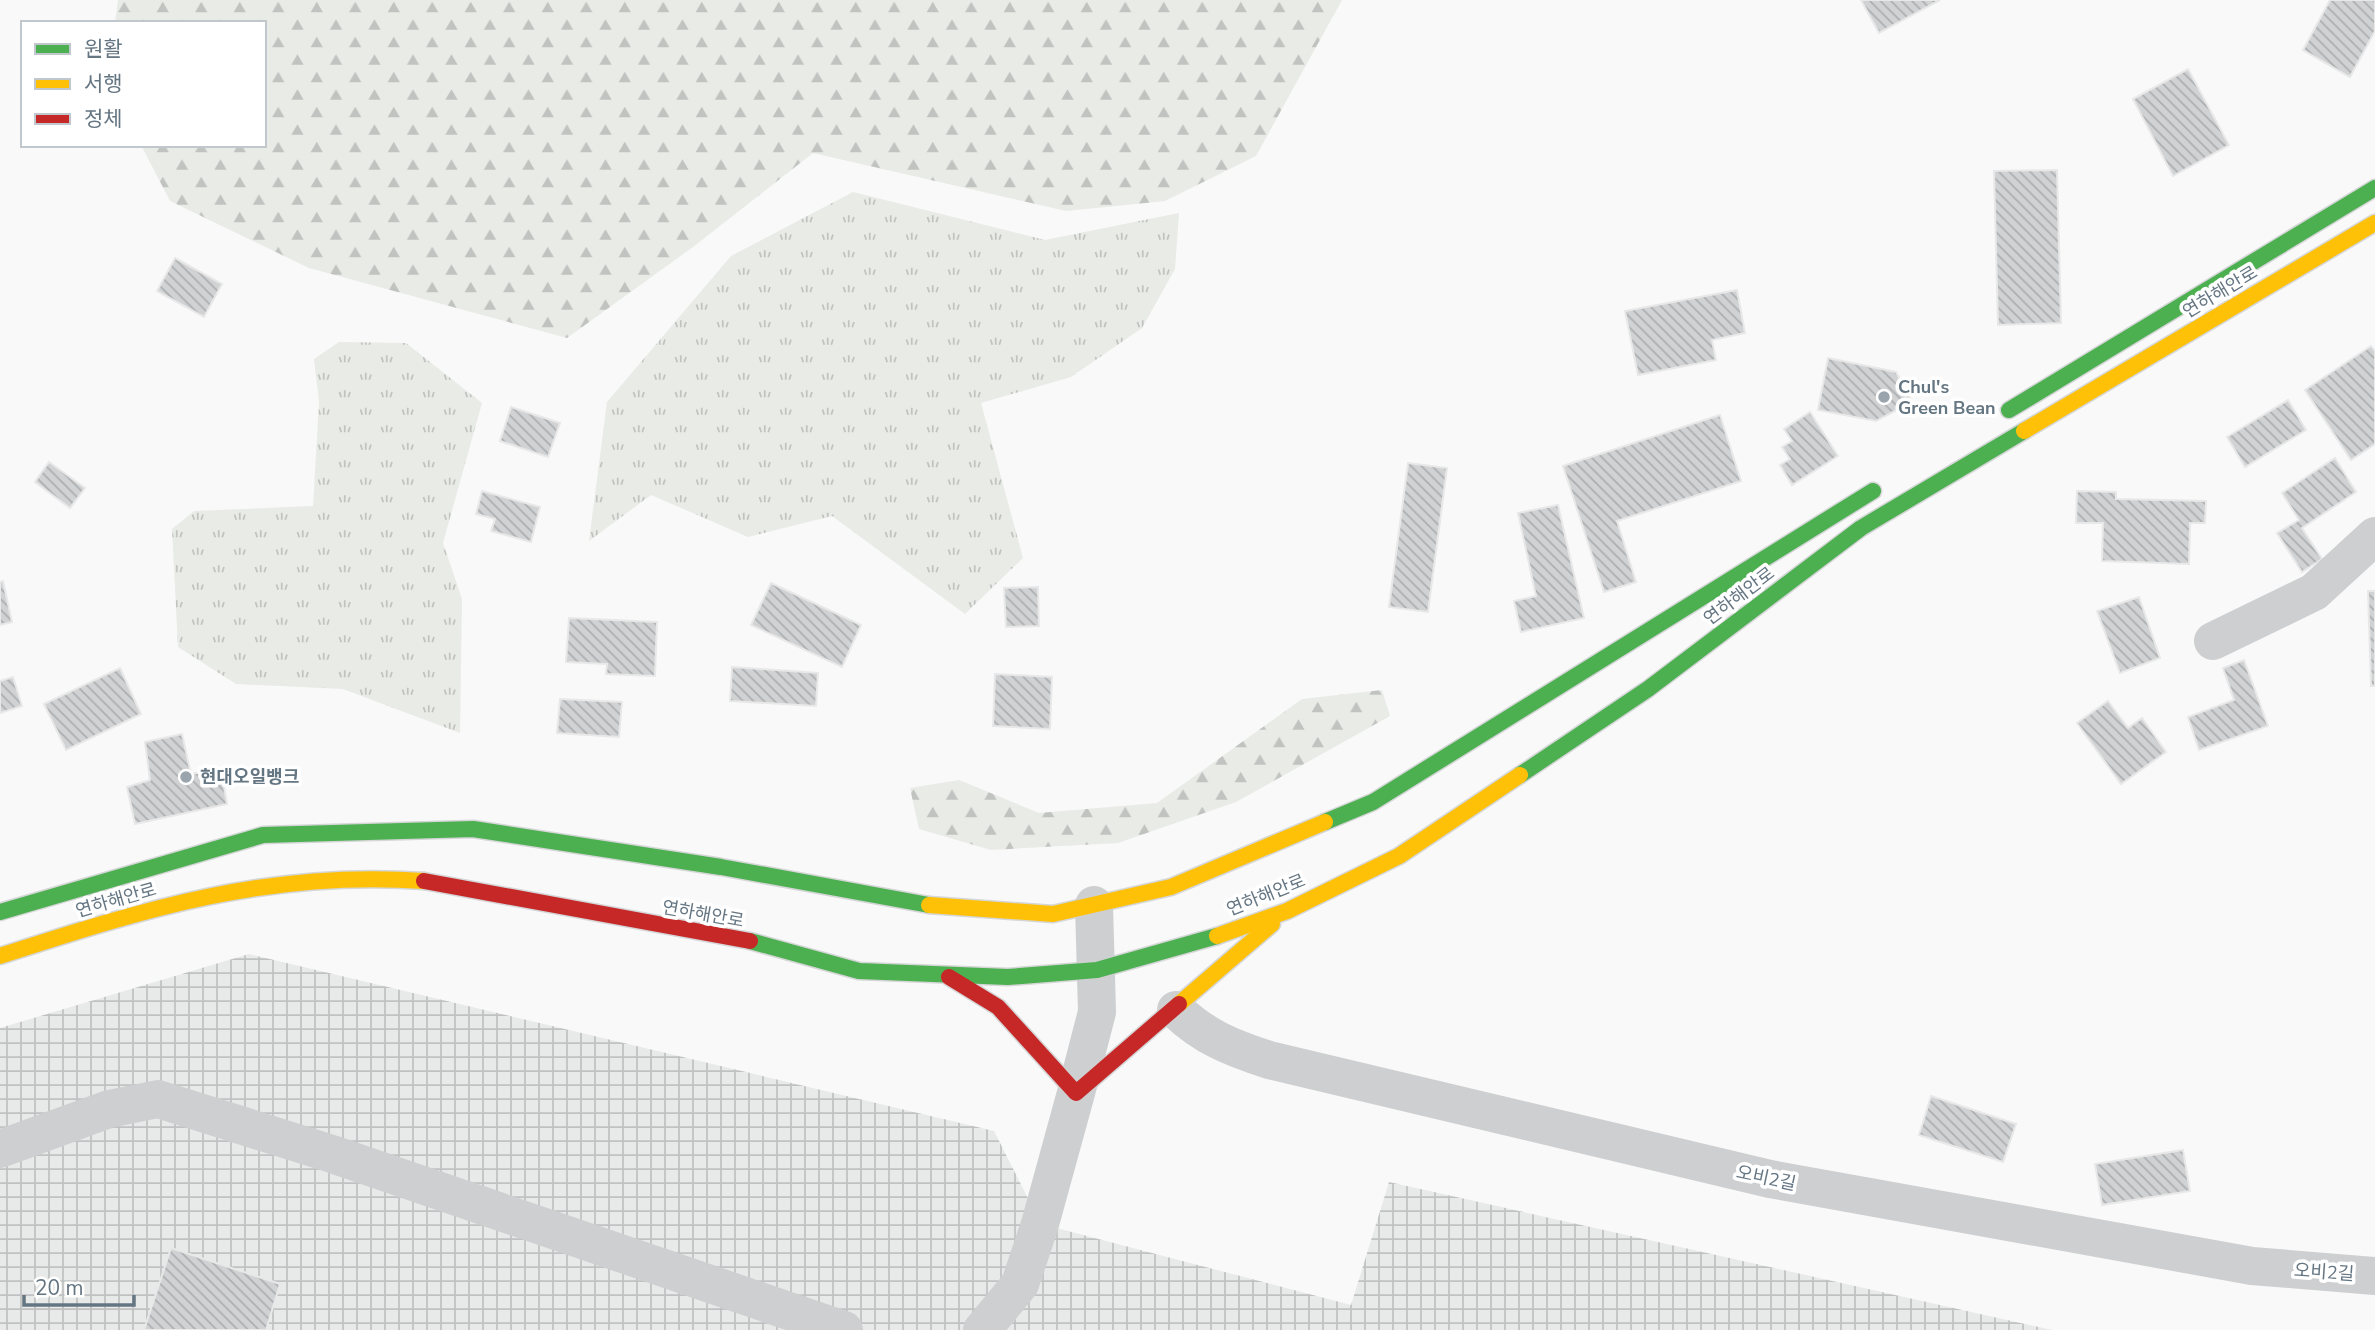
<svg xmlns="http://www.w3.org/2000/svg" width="2375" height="1330" viewBox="0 0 2375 1330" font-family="'Nunito Sans','Noto Sans KR',sans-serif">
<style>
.industrial{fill:url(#industrial-grid)}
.grass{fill:url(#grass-tufts)}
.forest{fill:url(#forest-firs)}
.building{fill:url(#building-back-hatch);stroke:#e8e8e8;stroke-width:2}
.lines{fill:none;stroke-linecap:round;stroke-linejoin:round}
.fast-casing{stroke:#d5d6d7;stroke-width:19}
.slow-casing{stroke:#d5d6d7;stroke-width:19}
.jam-casing{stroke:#d5d6d7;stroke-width:19}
.street{stroke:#cecfd0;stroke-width:38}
.fast{stroke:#4caf50;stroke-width:16}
.slow{stroke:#ffc107;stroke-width:16}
.jam{stroke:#c62828;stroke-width:16}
.poi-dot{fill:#99a4ac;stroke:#fff;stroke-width:2.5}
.labels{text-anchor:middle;stroke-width:7;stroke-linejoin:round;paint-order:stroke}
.street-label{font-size:18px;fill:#657683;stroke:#fff}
.poi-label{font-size:18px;font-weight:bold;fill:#657683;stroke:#fff;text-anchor:start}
</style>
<defs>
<pattern id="industrial-grid" width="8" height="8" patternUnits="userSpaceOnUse" patternTransform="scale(1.75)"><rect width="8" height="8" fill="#e8e9e9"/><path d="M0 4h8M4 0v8" fill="none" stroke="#c0c1c2"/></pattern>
<pattern id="grass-tufts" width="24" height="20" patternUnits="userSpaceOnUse" patternTransform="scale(1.75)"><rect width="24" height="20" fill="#e8ebe6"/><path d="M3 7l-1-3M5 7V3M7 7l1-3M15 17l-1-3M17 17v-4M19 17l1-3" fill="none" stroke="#c0c3c0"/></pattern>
<pattern id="forest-firs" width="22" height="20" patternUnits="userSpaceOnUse" patternTransform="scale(1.75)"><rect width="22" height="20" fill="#e8ebe6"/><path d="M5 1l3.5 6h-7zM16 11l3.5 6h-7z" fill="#c0c3c0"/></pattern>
<pattern id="building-back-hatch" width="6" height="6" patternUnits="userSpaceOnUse" patternTransform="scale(1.75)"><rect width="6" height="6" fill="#d0d2d3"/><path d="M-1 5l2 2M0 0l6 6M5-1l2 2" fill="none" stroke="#acafb1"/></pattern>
</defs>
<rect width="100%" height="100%" fill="#f9f9f9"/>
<!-- industrial -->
<polygon class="industrial" points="249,954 994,1131 1041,1224 1351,1305 1389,1182 2052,1330 0,1330 0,1028"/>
<!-- grass -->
<g class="grass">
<polygon points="853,192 1045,240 1179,213 1175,269 1142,328 1071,377 981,403 1023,558 965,614 832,516 748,537 651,495 589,541 607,402 731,256"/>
<polygon points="339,342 406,343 482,403 443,543 462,599 460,733 343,689 236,684 178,647 172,529 194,511 313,506 319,402 314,359"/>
</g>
<!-- forest -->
<g class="forest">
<polygon points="118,0 1342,0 1256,156 1165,201 1066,211 813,153 693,247 567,338 309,268 170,201 141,145 264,145 264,23 115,23"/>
<polygon points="1382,690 1390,716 1236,802 1118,843 991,850 919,829 910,788 959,780 1039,813 1157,803 1302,699"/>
</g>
<!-- building -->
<g class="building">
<polygon points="1861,0 1940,0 1879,33"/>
<polygon points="2330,0 2375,0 2375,31 2350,77 2303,50"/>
<polygon points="2188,69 2229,145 2173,176 2133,99"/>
<polygon points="2057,170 2061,323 1998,325 1994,171"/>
<polygon points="175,258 222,284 204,317 157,291"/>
<polygon points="1737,290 1745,333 1712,340 1716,360 1638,375 1625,311"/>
<polygon points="2371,346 2375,351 2375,444 2351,460 2305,390"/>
<polygon points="1828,358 1896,372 1912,402 1876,421 1818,410"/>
<polygon points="2288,400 2306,430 2245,467 2227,437"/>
<polygon points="511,407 560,423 548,457 500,441"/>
<polygon points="1810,412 1838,456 1792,485 1780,465 1790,459 1782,447 1792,441 1784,429"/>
<polygon points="1720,415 1741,481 1617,521 1636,582 1604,592 1563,466"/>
<polygon points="2335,458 2356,492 2302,528 2322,559 2302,572 2277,533 2299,520 2282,493"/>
<polygon points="49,462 85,488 70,508 35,482"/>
<polygon points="1408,463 1447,468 1428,612 1389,607"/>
<polygon points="482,491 540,507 531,542 491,531 495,519 476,514"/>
<polygon points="2077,491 2116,492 2116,499 2206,501 2205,523 2190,523 2189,564 2102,561 2103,523 2076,523"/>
<polygon points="1558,505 1584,618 1521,632 1514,601 1536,596 1518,513"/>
<polygon points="3,581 12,622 0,625 0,582"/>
<polygon points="771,583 861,625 842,667 751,625"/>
<polygon points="1038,587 1039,626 1006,627 1004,588"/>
<polygon points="2368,591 2375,591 2375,686 2371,686"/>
<polygon points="2139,597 2160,658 2120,673 2097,611"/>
<polygon points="569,618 657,622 655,676 606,674 607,664 566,662"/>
<polygon points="2244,660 2268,726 2199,750 2188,717 2234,700 2223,668"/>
<polygon points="732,667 818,673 816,706 730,701"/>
<polygon points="120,668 141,714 66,750 44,704"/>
<polygon points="995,674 1052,677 1050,729 993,726"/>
<polygon points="13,677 22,706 0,713 0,681"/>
<polygon points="560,699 622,702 619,737 557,733"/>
<polygon points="2108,701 2128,728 2142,718 2166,752 2121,784 2077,723"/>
<polygon points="182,734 191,774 221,768 227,804 135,824 127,787 150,780 145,742"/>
<polygon points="1931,1096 2016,1124 2003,1162 1919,1135"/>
<polygon points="2183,1150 2190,1191 2102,1205 2095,1164"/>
<polygon points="171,1248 280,1284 266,1330 144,1330"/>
</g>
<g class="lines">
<!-- fast casing -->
<g class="fast-casing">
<g id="fast">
<polyline points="2009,410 2375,188"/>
<polyline points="1520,775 1648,689 1861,528 2024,431"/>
<polyline points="1325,822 1373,802 1873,491"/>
<polyline points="0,912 263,835 473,829 721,867 929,905"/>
<polyline points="750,941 859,971 1008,977 1097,970 1217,936"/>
</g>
</g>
<!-- slow casing -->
<g class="slow-casing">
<g id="slow">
<polyline points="2024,431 2375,223"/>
<polyline points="929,905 1053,914 1171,887 1325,822"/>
<polyline points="1217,936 1287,911 1399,856 1520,775"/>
<path d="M0 956C145 909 268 870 424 881"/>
<polyline points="1179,1004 1272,924"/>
</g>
</g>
<!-- jam casing -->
<g class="jam-casing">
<g id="jam">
<polyline points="424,881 750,941"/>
<polyline points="949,977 998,1007 1076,1093 1179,1004"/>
</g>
</g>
<!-- street -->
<g class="street">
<polyline points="2213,641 2314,592 2375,536"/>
<path d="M1176 1010C1204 1037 1232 1048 1269 1060L1770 1179 2252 1266 2375 1276"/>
<polyline points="0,1149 109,1109 158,1099 332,1154 844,1330"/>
<polyline points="982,1330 1020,1284 1040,1224 1076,1093 1097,1012 1094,905"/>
</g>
<!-- fast -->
<use href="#fast" class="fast"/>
<!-- slow -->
<use href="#slow" class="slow"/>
<!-- jam -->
<use href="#jam" class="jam"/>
</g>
<!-- markers -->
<g class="poi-dot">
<circle cx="1884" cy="397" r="7"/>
<circle cx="186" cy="777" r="7"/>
</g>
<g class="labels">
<!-- street labels -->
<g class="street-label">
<text transform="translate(2220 292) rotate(-31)" y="6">연하해안로</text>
<text transform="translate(1739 596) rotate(-37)" y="6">연하해안로</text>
<text transform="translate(1266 895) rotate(-22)" y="6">연하해안로</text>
<text transform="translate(116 900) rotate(-16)" y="6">연하해안로</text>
<text transform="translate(703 914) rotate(10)" y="6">연하해안로</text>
<text transform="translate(1766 1178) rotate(12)" y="6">오비2길</text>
<text transform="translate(2324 1272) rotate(4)" y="6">오비2길</text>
</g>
<!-- poi labels -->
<g class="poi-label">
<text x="1898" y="393">Chul's<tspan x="1898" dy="21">Green Bean</tspan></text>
<text x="200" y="783">현대오일뱅크</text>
</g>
</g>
<!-- legend -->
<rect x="21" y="21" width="245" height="126" fill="#ffffff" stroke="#c1c8cd" stroke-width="2"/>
<rect x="35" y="44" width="35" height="10" fill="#4caf50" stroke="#c1c8cd" stroke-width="2"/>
<text x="84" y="56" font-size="21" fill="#657683">원활</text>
<rect x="35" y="79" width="35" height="10" fill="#ffc107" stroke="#c1c8cd" stroke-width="2"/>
<text x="84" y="91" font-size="21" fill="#657683">서행</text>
<rect x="35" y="114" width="35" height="10" fill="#c62828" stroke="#c1c8cd" stroke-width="2"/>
<text x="84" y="126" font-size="21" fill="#657683">정체</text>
<!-- scale -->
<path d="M24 1295v10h110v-10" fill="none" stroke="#657683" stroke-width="3.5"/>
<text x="35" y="1295" font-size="21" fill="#657683" stroke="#ffffff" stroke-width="5" paint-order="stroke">20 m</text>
</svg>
